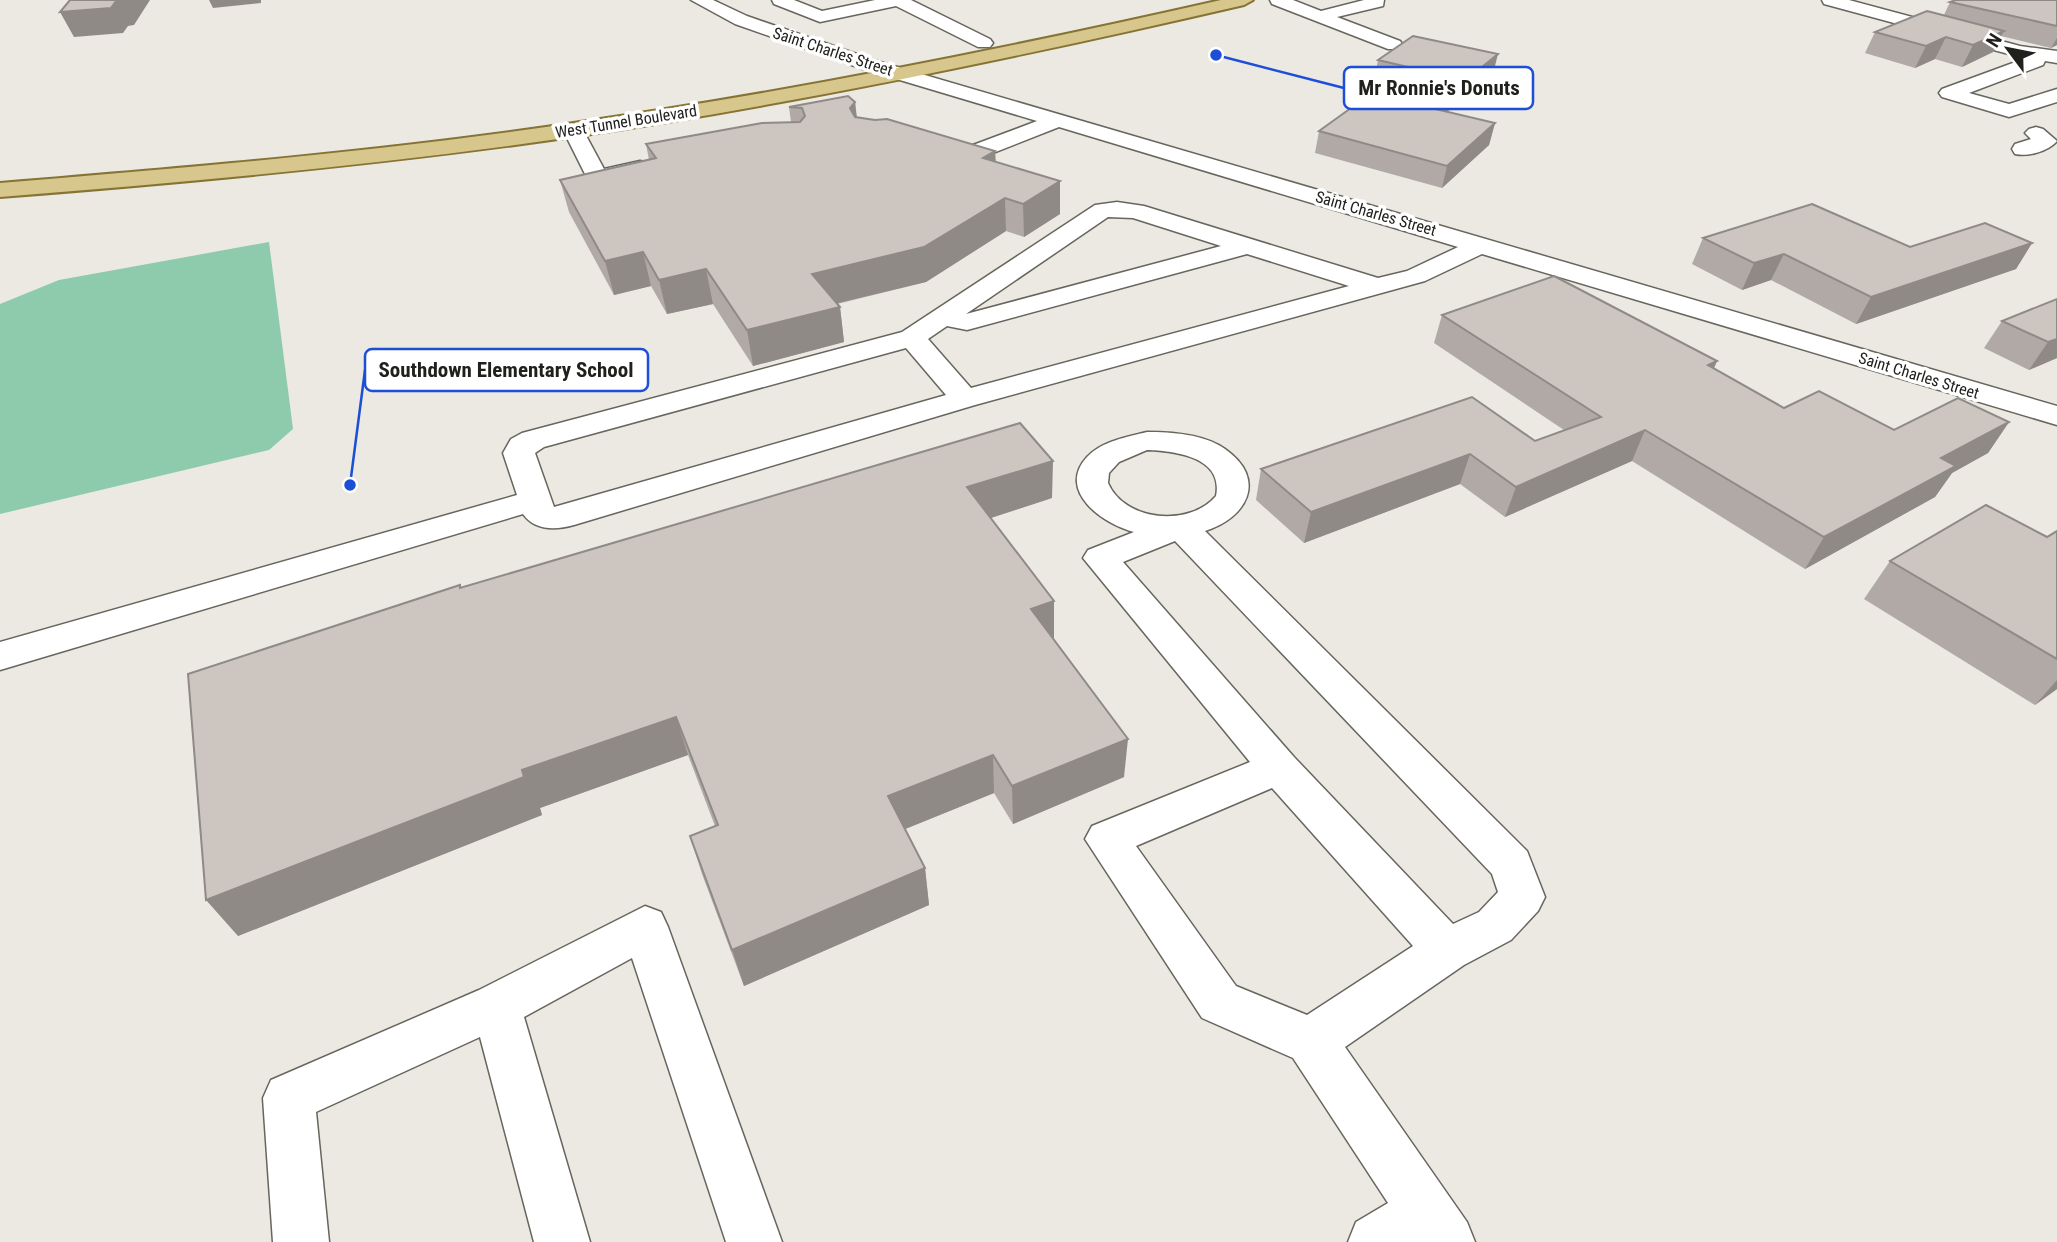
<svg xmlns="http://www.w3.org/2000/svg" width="2057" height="1242" viewBox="0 0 2057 1242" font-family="'Roboto Condensed',sans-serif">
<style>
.green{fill:#8dcbac}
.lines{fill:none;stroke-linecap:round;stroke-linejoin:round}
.minor-casing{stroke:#67665e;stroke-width:3}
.major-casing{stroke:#857434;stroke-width:4}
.minor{fill:#fff;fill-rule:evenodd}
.major{fill:#d7c78c;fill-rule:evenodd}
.wall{fill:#b0a9a5}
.shaded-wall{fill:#908a86}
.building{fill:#cdc5c0;stroke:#908a86;stroke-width:2}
.labels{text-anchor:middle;stroke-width:7;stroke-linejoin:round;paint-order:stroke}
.far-street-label{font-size:16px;fill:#20201d;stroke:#fff}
.leader{fill:none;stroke:#1d4ed8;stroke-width:2.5}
.callout-dot{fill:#1d4ed8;stroke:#fff;stroke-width:2.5}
.callout{fill:#fff;stroke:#1d4ed8;stroke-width:2.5}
.callout-label{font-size:21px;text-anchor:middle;font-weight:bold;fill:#20201d}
</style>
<rect width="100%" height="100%" fill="#ebe9e1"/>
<!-- green -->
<polygon class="green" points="269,242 293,429 269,450 0,514 0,304 59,280"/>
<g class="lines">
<!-- minor casing -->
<g class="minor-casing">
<g id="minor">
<path d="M691 0H713L747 16 877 61 2057 406V425L1482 254 1425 281 975 405 574 525C556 530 535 531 523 514L0 670V642L517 495 503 453 511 439 522 433 902 332 1095 205 1117 202 1144 206 1378 278 1407 271 1458 247 1059 127 965 164H949L946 159 949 154 1037 121 863 69 735 24ZM1108 217 1133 218 1221 246 966 314ZM1247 254 1349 286 971 388 928 339 947 326 967 330ZM906 348 946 395 554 507 535 453 544 447Z"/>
<polygon points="772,0 794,0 822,11 875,0 911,0 990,39 993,43 990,47 978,47 896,6 820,22 774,4"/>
<polygon points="1270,0 1293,0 1321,11 1364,0 1384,0 1383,6 1337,17 1400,41 1403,45 1400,49 1388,49 1272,4"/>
<polygon points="1822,0 1849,0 2020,46 2057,51 2057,63 2045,61 2043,65 1969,93 2009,104 2057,89 2057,102 2009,117 1942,97 1939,93 1942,89 2021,60 2016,56 1824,4"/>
<path d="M573 124 580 126 583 130 604 169 640 161 648 163 651 168 648 173C630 177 606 186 589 182L563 130 566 126Z"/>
<path d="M2036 127 2043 129 2057 141C2049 151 2028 157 2015 154L2012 149 2015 144 2031 139 2025 133 2029 129Z"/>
<path d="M1147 432C1172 432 1204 434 1225 449 1268 479 1247 518 1205 531L1527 851 1545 897 1538 911 1511 940 1464 965 1345 1047 1467 1222 1475 1242H1348L1356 1222 1388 1203 1293 1058 1202 1018 1085 839 1092 826 1250 762 1083 558 1088 550 1134 532C1103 524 1056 491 1087 457 1102 441 1127 437 1147 432ZM1147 450C1175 451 1224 457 1216 496 1190 527 1125 522 1108 483L1109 473 1119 462ZM1175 541 1492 874 1498 892 1479 912 1453 924 1294 757 1123 562ZM1272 788 1413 946 1307 1015 1236 986 1136 846Z"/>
<polygon points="645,906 661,912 668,927 782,1242 726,1242 632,958 524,1017 590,1242 534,1242 480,1037 316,1112 329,1242 273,1242 263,1098 271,1080 479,990"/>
</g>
</g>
<!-- major casing -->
<g class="major-casing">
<path id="major" d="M1221 0H1253L1244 5C1024 56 803 102 579 136 387 164 194 182 0 197V183C194 167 388 151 580 122 795 91 1009 48 1221 0Z"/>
</g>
<!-- minor -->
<use href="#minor" class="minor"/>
<!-- major -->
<use href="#major" class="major"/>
</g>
<!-- wall -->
<g class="wall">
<polygon points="2057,0 2057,45 2051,48 2001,36 1993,52 1962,67 1935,59 1915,68 1865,53 1875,32 1944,15 1950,2"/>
<polygon points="1378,60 1493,74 1447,112 1495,123 1489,145 1442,188 1315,153 1319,131 1385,83 1374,80"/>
<polygon points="855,102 857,117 995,151 996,162 1060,181 1060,214 1024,237 1006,231 926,282 837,304 840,307 844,342 753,366 713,304 667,314 651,286 614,295 569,212 560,180 649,160 646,144 791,122 789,107"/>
<polygon points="1703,238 1910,247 2032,243 2016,269 1856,324 1771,280 1742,290 1692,264"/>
<polygon points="2057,299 2057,358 2029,370 1984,348 2002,321"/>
<polygon points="1442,315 1717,361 1714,368 1784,408 1894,430 2009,422 1988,453 1952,473 1935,497 1805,569 1632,461 1505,517 1460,484 1304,543 1256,500 1261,469 1535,441 1564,430 1434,343"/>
<polygon points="1052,498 991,518 1124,777 1013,824 994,793 905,829 925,868 929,905 744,986 702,874 690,836 715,826 688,755 540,808 542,815 238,936 461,588"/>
<polygon points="2057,531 2057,689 2035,705 1864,599 1890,561 2047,537"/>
</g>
<!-- shaded-wall -->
<g class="shaded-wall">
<polygon points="122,0 150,0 134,25 128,26 123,33 74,37 60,12"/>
<polygon points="209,0 261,0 261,3 213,8"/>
<polygon points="2004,31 1993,52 1962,67 1973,45"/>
<polygon points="1946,37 1935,59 1915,68 1926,46"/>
<polygon points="2057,38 2057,45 2051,48"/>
<polygon points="1498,54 1493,74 1426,129 1431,108"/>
<polygon points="855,102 858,132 850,108"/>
<polygon points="1495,123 1489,145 1442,188 1447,166"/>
<polygon points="995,151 996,183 983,158"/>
<polygon points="1060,181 1060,214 1024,237 1023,204"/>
<polygon points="1005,198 1006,231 926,282 817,308 812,274"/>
<polygon points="2032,243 2016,269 1856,324 1871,297"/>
<polygon points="643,252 651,286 614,295 605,261"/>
<polygon points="1784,254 1771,280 1742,290 1754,263"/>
<polygon points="706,269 713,304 667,314 659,280"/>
<polygon points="840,307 844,342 753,366 747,330"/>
<polygon points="2057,339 2057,358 2029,370 2048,342"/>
<polygon points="1717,361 1704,391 1708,365"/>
<polygon points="2009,422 1988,453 1952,473 1935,497 1805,569 1824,537 1941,458"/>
<polygon points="1645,430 1632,461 1505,517 1516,487"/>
<polygon points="1470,454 1460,484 1304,543 1311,512"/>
<polygon points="1053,461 1052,498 969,525 967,487"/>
<polygon points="1054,601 1054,639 1031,609"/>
<polygon points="2057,680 2057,689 2035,705"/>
<polygon points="676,717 688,755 540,808 542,815 238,936 206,900 522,770"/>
<polygon points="1128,739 1124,777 1013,824 1012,786"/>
<polygon points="993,755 994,793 893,834 888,796"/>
<polygon points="925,868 929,905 744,986 732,950"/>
</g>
<!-- building -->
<g class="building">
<polygon points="70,0 122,0 116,1 111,8 60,12"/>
<polygon points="1956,0 2057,0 2057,26 1950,2"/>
<polygon points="1927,11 2004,31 1973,45 1946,37 1926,46 1875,32"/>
<polygon points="1413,36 1498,54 1431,108 1495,123 1447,166 1319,131 1408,67 1378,60"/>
<polygon points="848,96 855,102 850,108 855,117 875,120 887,119 995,151 983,158 1060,181 1023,204 1005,198 924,247 812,274 840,307 747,330 706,269 659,280 643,252 605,261 560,180 656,158 646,144 762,123 800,122 805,116 802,108 789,107"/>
<polygon points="1812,204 1910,247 1985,223 2032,243 1871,297 1784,254 1754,263 1703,238"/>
<polygon points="1554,276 1717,361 1708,365 1784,408 1819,391 1894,430 1958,398 2009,422 1941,458 1956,466 1824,537 1645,430 1516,487 1470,454 1311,512 1261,469 1472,397 1535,441 1601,417 1442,315"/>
<polygon points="2057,299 2057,339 2048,342 2002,321"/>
<polygon points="1020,423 1053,461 967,487 1054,601 1031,609 1128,739 1012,786 993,755 888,796 925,868 732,950 690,836 718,825 676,717 522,770 524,777 206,900 188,674 460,585 460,588"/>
<polygon points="1986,505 2047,537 2057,531 2057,659 1890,561"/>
</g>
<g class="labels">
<!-- far-street labels -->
<g class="far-street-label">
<text transform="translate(833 51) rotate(18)" y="6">Saint Charles Street</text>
<text transform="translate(626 121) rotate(-9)" y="6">West Tunnel Boulevard</text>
<text transform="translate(1376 213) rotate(16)" y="6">Saint Charles Street</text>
<text transform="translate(1919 375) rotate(17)" y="6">Saint Charles Street</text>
</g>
</g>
<!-- callouts -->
<path class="leader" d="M1216 55L1344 88M350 485L365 370"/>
<g class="callout-dot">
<circle cx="1216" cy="55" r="7"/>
<circle cx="350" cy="485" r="7"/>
</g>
<g class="callout">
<rect x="1344" y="67" width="189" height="42" rx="7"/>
<rect x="365" y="349" width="283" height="42" rx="7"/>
</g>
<g class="callout-label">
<text x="1439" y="95">Mr Ronnie's Donuts</text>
<text x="506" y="377">Southdown Elementary School</text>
</g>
<!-- north arrow -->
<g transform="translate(2008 49) rotate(302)" stroke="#ffffff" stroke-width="5" paint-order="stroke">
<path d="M0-5L12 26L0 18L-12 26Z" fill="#20201d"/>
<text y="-10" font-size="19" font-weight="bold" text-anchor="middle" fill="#20201d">N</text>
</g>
</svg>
